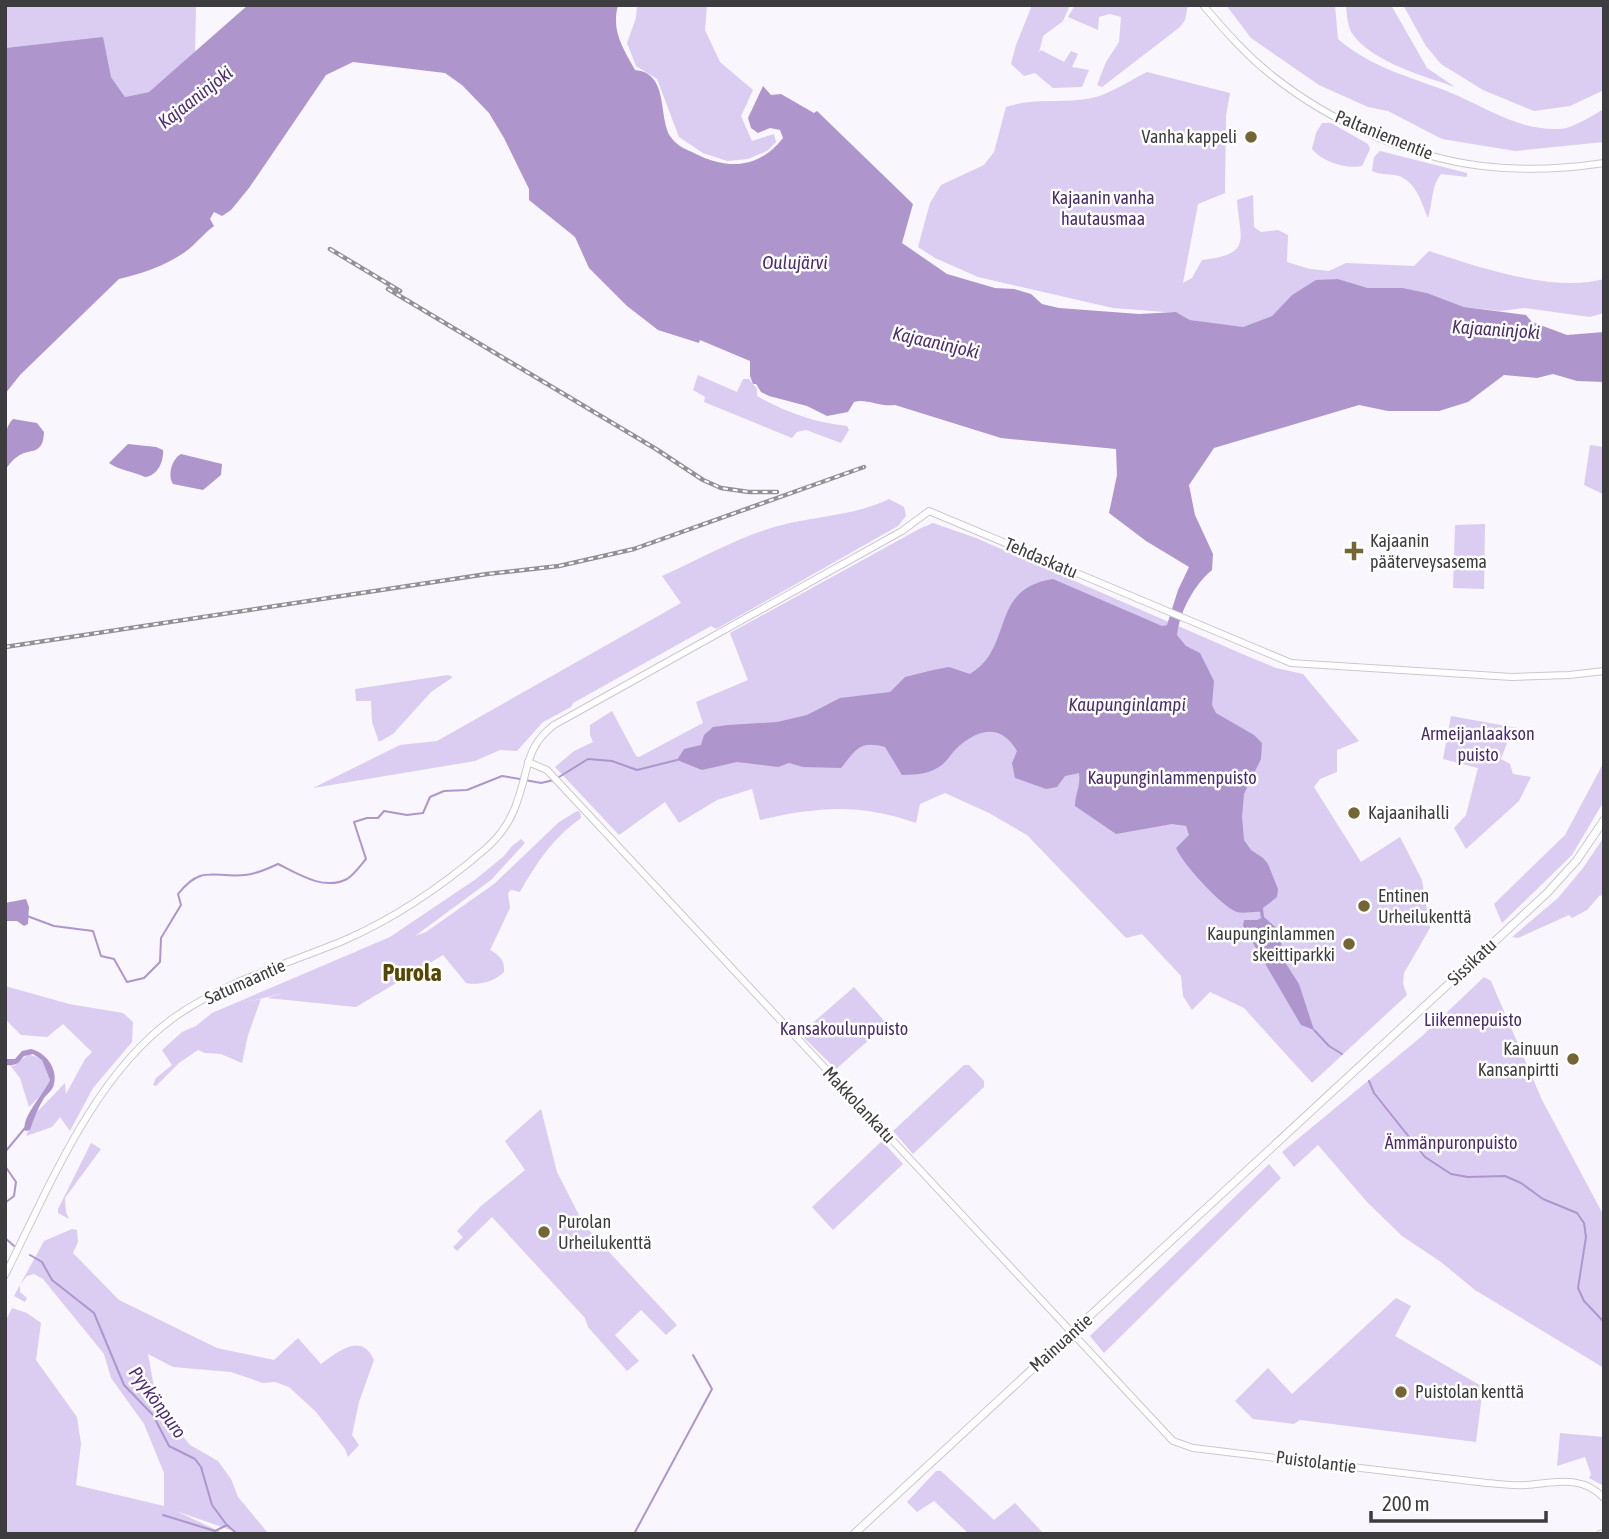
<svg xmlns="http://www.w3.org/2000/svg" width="1609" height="1539" viewBox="0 0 1609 1539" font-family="'Asap Condensed',sans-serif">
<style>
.green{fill:#dbccf1}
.water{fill:#ae96cd}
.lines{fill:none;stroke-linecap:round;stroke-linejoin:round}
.stream{stroke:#ae96cd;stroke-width:2}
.minor-casing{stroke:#cac8cd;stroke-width:8}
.major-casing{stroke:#cac8cd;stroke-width:9}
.minor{stroke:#fff;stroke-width:6}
.major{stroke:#fff;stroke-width:7}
.rail-casing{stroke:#939195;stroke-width:4.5}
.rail{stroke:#fff;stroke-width:2;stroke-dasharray:5;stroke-linecap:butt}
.poi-dot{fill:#746634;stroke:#fff;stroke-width:2.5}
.labels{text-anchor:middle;stroke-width:5;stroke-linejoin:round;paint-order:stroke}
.street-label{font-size:18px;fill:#3d3c3e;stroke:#fff}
.poi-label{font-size:18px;fill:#3d3c3e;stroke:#fff;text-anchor:start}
.park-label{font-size:18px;fill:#4b2b6c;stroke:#fff}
.water-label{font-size:19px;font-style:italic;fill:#4f2e70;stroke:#fff}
.district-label{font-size:24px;font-weight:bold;fill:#554603;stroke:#fff}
</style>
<rect width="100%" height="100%" fill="#f9f7fd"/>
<!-- green -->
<g class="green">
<polygon points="5,5 196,5 195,53 149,92 125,97 111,77 52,43 5,48"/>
<polygon points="637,5 707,5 705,30 720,62 753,90 741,116 752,141 774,134 776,142 767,151 748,159 727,161 703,153 679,137 657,79 636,66 627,43 636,18"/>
<polygon points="1032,5 1070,5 1063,21 1043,36 1039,53 1041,50 1064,62 1071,51 1078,54 1072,67 1089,70 1082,87 1053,88 1035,73 1024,76 1011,64 1016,45"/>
<polygon points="1075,5 1188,5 1185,20 1180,27 1102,87 1097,85 1106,62 1119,42 1121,17 1110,14 1099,17 1098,30 1068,17"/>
<path d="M1226 5H1335L1338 39C1372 68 1408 76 1449 92 1486 107 1518 131 1560 129 1574 128 1591 116 1604 109V142L1515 151 1442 139 1388 111 1368 107 1319 85 1251 38Z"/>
<path d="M1346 5H1391L1427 68 1455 87C1424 76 1375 63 1354 36 1347 28 1347 15 1346 5Z"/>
<polygon points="1403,5 1604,5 1604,90 1570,106 1534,111 1483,90 1441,64 1426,46"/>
<path d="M1147 72 1230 93 1226 116 1225 193 1198 204 1183 283 1192 278 1202 260C1253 254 1240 240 1237 200L1253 195 1254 227 1261 232 1278 230 1288 235 1287 262 1310 269 1329 271 1346 263 1414 266 1429 251C1479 267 1552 293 1604 279V313L1590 317 1525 308 1500 311 1464 307 1427 293 1403 288H1368L1338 279 1316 281 1292 295 1272 316 1243 327H1232L1190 320 1178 313 1113 308 978 277 935 258 918 247 930 203 941 185 984 165 994 152 1006 107C1034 97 1063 104 1092 98 1108 95 1131 80 1147 72Z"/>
<path d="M1322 123H1331L1368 144 1370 149 1362 166C1345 169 1323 162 1312 149L1316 133Z"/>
<path d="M1380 151 1467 173V177L1441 174C1431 186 1433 202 1428 218 1421 202 1417 183 1399 176 1392 173 1382 176 1372 171L1374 157Z"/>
<path d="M698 375 737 392 743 379H749L757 389V396C785 412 816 423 847 426L849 430 841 443 806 430 797 432 792 438 704 402 705 397 693 390Z"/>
<polygon points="1590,445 1604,447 1603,494 1584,485"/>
<path d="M889 499 904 507 906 516 898 526 727 623 716 629 711 626 573 703 571 707 543 722 517 751 500 750 475 761 313 788 400 745 437 741 681 603 662 576C700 559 738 537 778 526 815 516 854 516 889 499Z"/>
<path d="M933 523 976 538 1247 656 1276 668 1303 674 1359 741 1337 750V772L1320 779 1314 787 1361 862 1400 837 1422 880 1430 928 1404 973 1403 984 1407 995 1312 1083 1244 1008 1210 992 1192 1010 1183 996 1181 976 1142 934 1126 938 1027 835 989 813 945 793 920 804 916 823C858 803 818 807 760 820L752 789 717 800 679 823 665 802 619 835 555 767 574 751 593 742 590 735V725L612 711 636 756 639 757 703 723 696 702 748 680 730 633 919 529Z"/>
<polygon points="1485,524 1484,589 1453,588 1455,525"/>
<polygon points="448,675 453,677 431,692 393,734 379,742 372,722 371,701 356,701 355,689"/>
<polygon points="1451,716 1529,730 1531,737 1510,735 1501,759 1510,764 1513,774 1531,777 1519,801 1466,849 1454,828 1466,815 1478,768 1443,759"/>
<polygon points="1604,762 1604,801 1572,855 1502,923 1494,904 1565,835"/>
<path d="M577 811 580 812 581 818C554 837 536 863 520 892L511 890 508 893 510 908 490 950C499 955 505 960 504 972 495 981 479 986 466 983L443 955 356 1007 267 998 284 993 242 1003 261 999 248 1035 242 1063 221 1054 205 1053 198 1050 179 1063 156 1086 153 1085 156 1078 172 1065 162 1050 182 1032 196 1026 212 1013 390 937 476 879 504 856 512 846 521 839 525 843 491 880 415 936 426 932 494 884 559 822Z"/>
<polygon points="1604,837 1604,897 1600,895 1587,910 1572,918 1569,915 1518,938 1512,937 1558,898 1583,868"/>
<polygon points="1484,977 1491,981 1542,1100 1604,1216 1604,1368 1475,1290 1441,1262 1402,1236 1367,1202 1318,1145 1294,1167 1282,1152 1421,1037"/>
<polygon points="5,986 69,1004 123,1013 133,1022 132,1042 93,1088 70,1131 60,1117 52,1127 26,1136 36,1113 65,1083 66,1094 85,1059 92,1052 63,1024 47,1037 21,1035 5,1019"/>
<polygon points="854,987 887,1024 836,1069 800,1034"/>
<polygon points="28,1054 42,1059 50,1080 46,1090 29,1107 20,1078 10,1065 14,1066"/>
<polygon points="964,1065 969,1065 984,1081 984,1087 913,1154 893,1131"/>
<polygon points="541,1109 557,1172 584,1225 677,1325 666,1335 641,1310 615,1335 639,1361 627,1371 588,1327 585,1318 492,1217 457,1251 453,1247 463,1237 457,1231 481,1206 525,1170 505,1141"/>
<polygon points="882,1141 903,1164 833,1230 812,1207"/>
<polygon points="91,1143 101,1149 65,1198 66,1212 69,1219 58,1213 58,1209"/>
<polygon points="1269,1164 1281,1178 1104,1353 1090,1336"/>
<path d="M72 1229 77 1230 78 1242 73 1253 119 1300 217 1348 274 1360 298 1338 321 1364C337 1353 361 1331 374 1360L359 1402 352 1435 359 1445 348 1457 345 1449 316 1412 289 1387 275 1382 263 1383 231 1372 173 1367 148 1354 153 1382 166 1416 190 1445 218 1461 231 1479 238 1497 268 1533 242 1534 176 1511 225 1534H5V1322L12 1308 27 1313 41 1323 36 1360 77 1417 81 1444 76 1485 164 1506V1473L144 1424 111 1378 104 1354 43 1279 34 1274 27 1276 20 1285V1292L27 1298 25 1302 14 1296 44 1241Z"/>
<polygon points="1396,1298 1411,1306 1395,1336 1483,1387 1476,1442 1300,1420 1294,1424 1253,1419 1235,1401 1268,1368 1292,1394"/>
<polygon points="1560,1433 1604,1437 1604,1486 1589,1478 1591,1474 1585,1457 1557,1466"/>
<polygon points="936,1471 941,1471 994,1520 1015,1503 1044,1534 969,1534 934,1501 917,1512 907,1502"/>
</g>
<!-- water -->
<g class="water">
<path d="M248 5H618C611 31 623 48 635 70 669 73 658 115 670 136 675 144 684 149 692 152 726 170 758 170 783 138L780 130 770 128 758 133 751 128 748 118 763 86 771 95 781 94 814 113 817 111 913 204 902 243 947 274 995 288 1014 289 1031 294 1042 304 1059 308 1139 314 1176 312 1190 320 1243 327 1272 316 1292 295 1316 280 1338 279 1368 288H1403L1427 293 1464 307 1526 315 1532 322 1567 335 1604 332V382L1577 381 1553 374 1537 378 1504 375 1468 402 1439 411H1388L1359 405 1214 448 1189 485 1195 515 1213 554 1212 570C1194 585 1180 611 1177 635L1186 646 1200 653 1214 681 1212 705 1216 713 1254 735 1262 743 1261 759 1244 794 1242 817 1244 840 1251 850 1263 858 1268 864 1278 889 1277 897 1263 908 1264 917 1280 931 1283 959 1299 984 1314 1030 1301 1025 1243 926 1244 920H1257L1261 918 1260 912C1253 911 1244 914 1237 912 1222 907 1182 863 1176 848L1189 835 1186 826 1172 824 1116 834 1075 806C1075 794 1081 786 1079 773L1065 776 1057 787 1046 789 1015 778 1012 763 1017 751C1001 724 980 728 958 747 951 753 947 762 939 767 927 775 916 774 902 775L885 747C859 740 856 750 841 768L803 767 789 763 778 767 737 762 702 770 677 760 684 749 701 745 704 735 713 727 728 725 777 722 807 715 840 698 890 692 905 677 933 670 949 667 970 674C1015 647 988 589 1053 579L1162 626 1167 625 1178 590 1189 567 1146 541 1109 513 1117 475 1116 449 1001 438 895 405C879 407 866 398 854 402L848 412 827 416 807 406 769 396 761 392 756 384H753L750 376V361L700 340 699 343 658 330 627 306 589 268 575 237 529 200V189L504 138 489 113 462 85 445 73 353 62 326 75 249 188 231 210 222 216 214 212 210 219 214 226C203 234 196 244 185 252 167 265 141 274 119 279L20 375 5 394V48L103 37 111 77 125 97 149 92Z"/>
<path d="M13 419 37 423 44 432C43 457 30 447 17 457 12 460 8 466 5 470 5 454 1 431 13 419Z"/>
<path d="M128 444 156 447 163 450C164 462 157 476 145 477 132 471 121 471 109 463Z"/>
<path d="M181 454 222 464 221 475 203 490 173 484C167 475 172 459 181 454Z"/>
<polygon points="26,899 29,907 28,924 24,926 17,921 5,921 5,903"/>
<path d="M31 1049C45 1052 58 1068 54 1084 53 1090 48 1093 44 1098 38 1108 34 1118 30 1130L25 1131C21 1117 44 1094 50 1080L42 1060 33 1054 24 1056C18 1064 16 1066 5 1065V1059H15L22 1051Z"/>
</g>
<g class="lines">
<!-- stream -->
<g class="stream">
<polyline points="559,777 588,759 612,761 637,770 677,760"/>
<polyline points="525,780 541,783 554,780"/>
<path d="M27 916 54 926 93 931 101 956 114 959 127 982 144 978 160 962 161 938 181 905 178 894C202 864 213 878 245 875 257 874 267 869 278 864 298 874 324 891 347 879 354 875 361 865 366 859L354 822 367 818H378L384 811 407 815 423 813 430 797 444 791 467 790 502 776 520 779"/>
<polyline points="1314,1030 1329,1046 1342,1054"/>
<polyline points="1369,1081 1374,1093 1425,1157 1451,1174 1468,1177 1505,1176 1521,1183 1543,1199 1577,1213 1584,1223 1586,1237 1578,1288 1584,1301 1604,1322"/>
<polyline points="5,1152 25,1128"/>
<polyline points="5,1166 16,1182 14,1196 5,1203"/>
<polyline points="5,1238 14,1246"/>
<polyline points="30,1255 42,1262 52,1280 94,1313 124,1385 153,1415 169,1446 195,1459 201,1467 212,1505 226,1524 237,1534"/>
<polyline points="163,1515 215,1531 227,1525"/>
<polyline points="634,1534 712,1389 693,1355"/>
</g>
<!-- minor casing -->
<g class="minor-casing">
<g id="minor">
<path d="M1203 5C1225 31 1247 56 1274 77 1331 122 1409 157 1482 166 1522 171 1564 169 1604 163"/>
<path d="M528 762 547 770 1173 1441 1193 1448 1487 1483C1500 1484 1513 1486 1526 1485 1554 1483 1581 1474 1604 1498"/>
<path d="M5 1275C49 1188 92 1078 172 1019 223 982 287 964 345 940 395 918 442 886 483 851 500 837 512 819 518 799 529 768 526 746 554 725L902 531 929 511 1291 663 1512 677 1569 675 1604 671"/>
<polyline points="1600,1534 1604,1533"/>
</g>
</g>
<!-- major casing -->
<g class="major-casing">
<polyline id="major" points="854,1534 1547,893 1577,860 1604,820"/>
</g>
<!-- minor -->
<use href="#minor" class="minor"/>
<!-- major -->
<use href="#major" class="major"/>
<!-- rail casing -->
<g class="rail-casing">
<g id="rail">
<polyline points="330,249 400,291"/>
<polyline points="388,289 656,449 703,480 721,488 749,492 777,492"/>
<polyline points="5,647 487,574 559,566 634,549 864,467"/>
</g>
</g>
<!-- rail -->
<use href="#rail" class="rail"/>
</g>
<!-- markers -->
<g class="poi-dot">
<circle cx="1251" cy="137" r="7"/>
<path d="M1350.5 540.5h7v7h7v7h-7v7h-7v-7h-7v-7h7z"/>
<circle cx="1354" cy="813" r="7"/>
<circle cx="1364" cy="906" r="7"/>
<circle cx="1349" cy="944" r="7"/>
<circle cx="1573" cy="1059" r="7"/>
<circle cx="544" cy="1232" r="7"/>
<circle cx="1401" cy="1392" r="7"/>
</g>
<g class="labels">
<!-- street labels -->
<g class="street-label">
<text transform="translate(1384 135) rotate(22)" y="6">Paltaniementie</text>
<text transform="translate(1041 558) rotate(23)" y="6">Tehdaskatu</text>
<text transform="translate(1472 962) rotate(-43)" y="6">Sissikatu</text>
<text transform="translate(245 982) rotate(-24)" y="6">Satumaantie</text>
<text transform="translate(859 1105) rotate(47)" y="6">Makkolankatu</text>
<text transform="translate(1061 1343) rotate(-42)" y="6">Mainuantie</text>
<text transform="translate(1316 1462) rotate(7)" y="6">Puistolantie</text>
</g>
<!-- poi labels -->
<g class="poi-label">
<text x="1237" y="143" text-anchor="end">Vanha kappeli</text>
<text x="1370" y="547">Kajaanin<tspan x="1370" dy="21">pääterveysasema</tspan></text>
<text x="1368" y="819">Kajaanihalli</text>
<text x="1378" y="902">Entinen<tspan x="1378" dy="21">Urheilukenttä</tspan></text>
<text x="1335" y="940" text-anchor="end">Kaupunginlammen<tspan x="1335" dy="21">skeittiparkki</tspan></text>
<text x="1559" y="1055" text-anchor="end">Kainuun<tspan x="1559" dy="21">Kansanpirtti</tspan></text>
<text x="558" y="1228">Purolan<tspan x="558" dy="21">Urheilukenttä</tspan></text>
<text x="1415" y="1398">Puistolan kenttä</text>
</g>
<!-- park labels -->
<g class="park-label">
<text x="1103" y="204">Kajaanin vanha<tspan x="1103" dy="21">hautausmaa</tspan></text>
<text x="1478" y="740">Armeijanlaakson<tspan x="1478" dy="21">puisto</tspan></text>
<text x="1172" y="784">Kaupunginlammenpuisto</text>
<text x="1473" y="1026">Liikennepuisto</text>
<text x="844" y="1035">Kansakoulunpuisto</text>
<text x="1451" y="1149">Ämmänpuronpuisto</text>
</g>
<!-- water labels -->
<g class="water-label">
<text transform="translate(195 97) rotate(-38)" y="7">Kajaaninjoki</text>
<text x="795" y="269">Oulujärvi</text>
<text transform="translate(1496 329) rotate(4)" y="7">Kajaaninjoki</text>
<text transform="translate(936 342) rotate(13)" y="7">Kajaaninjoki</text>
<text x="1127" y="711">Kaupunginlampi</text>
<text transform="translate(158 1402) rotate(54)" y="7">Pyykönpuro</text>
</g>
<!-- district labels -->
<g class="district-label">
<text x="412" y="981">Purola</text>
</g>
</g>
<!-- border -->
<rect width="1609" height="1539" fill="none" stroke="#3d3c3e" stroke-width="14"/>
<!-- scale -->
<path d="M1371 1511v10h175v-10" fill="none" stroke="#3d3c3e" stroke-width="3.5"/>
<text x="1382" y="1511" font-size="21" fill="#3d3c3e" stroke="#ffffff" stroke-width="5" paint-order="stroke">200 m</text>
</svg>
